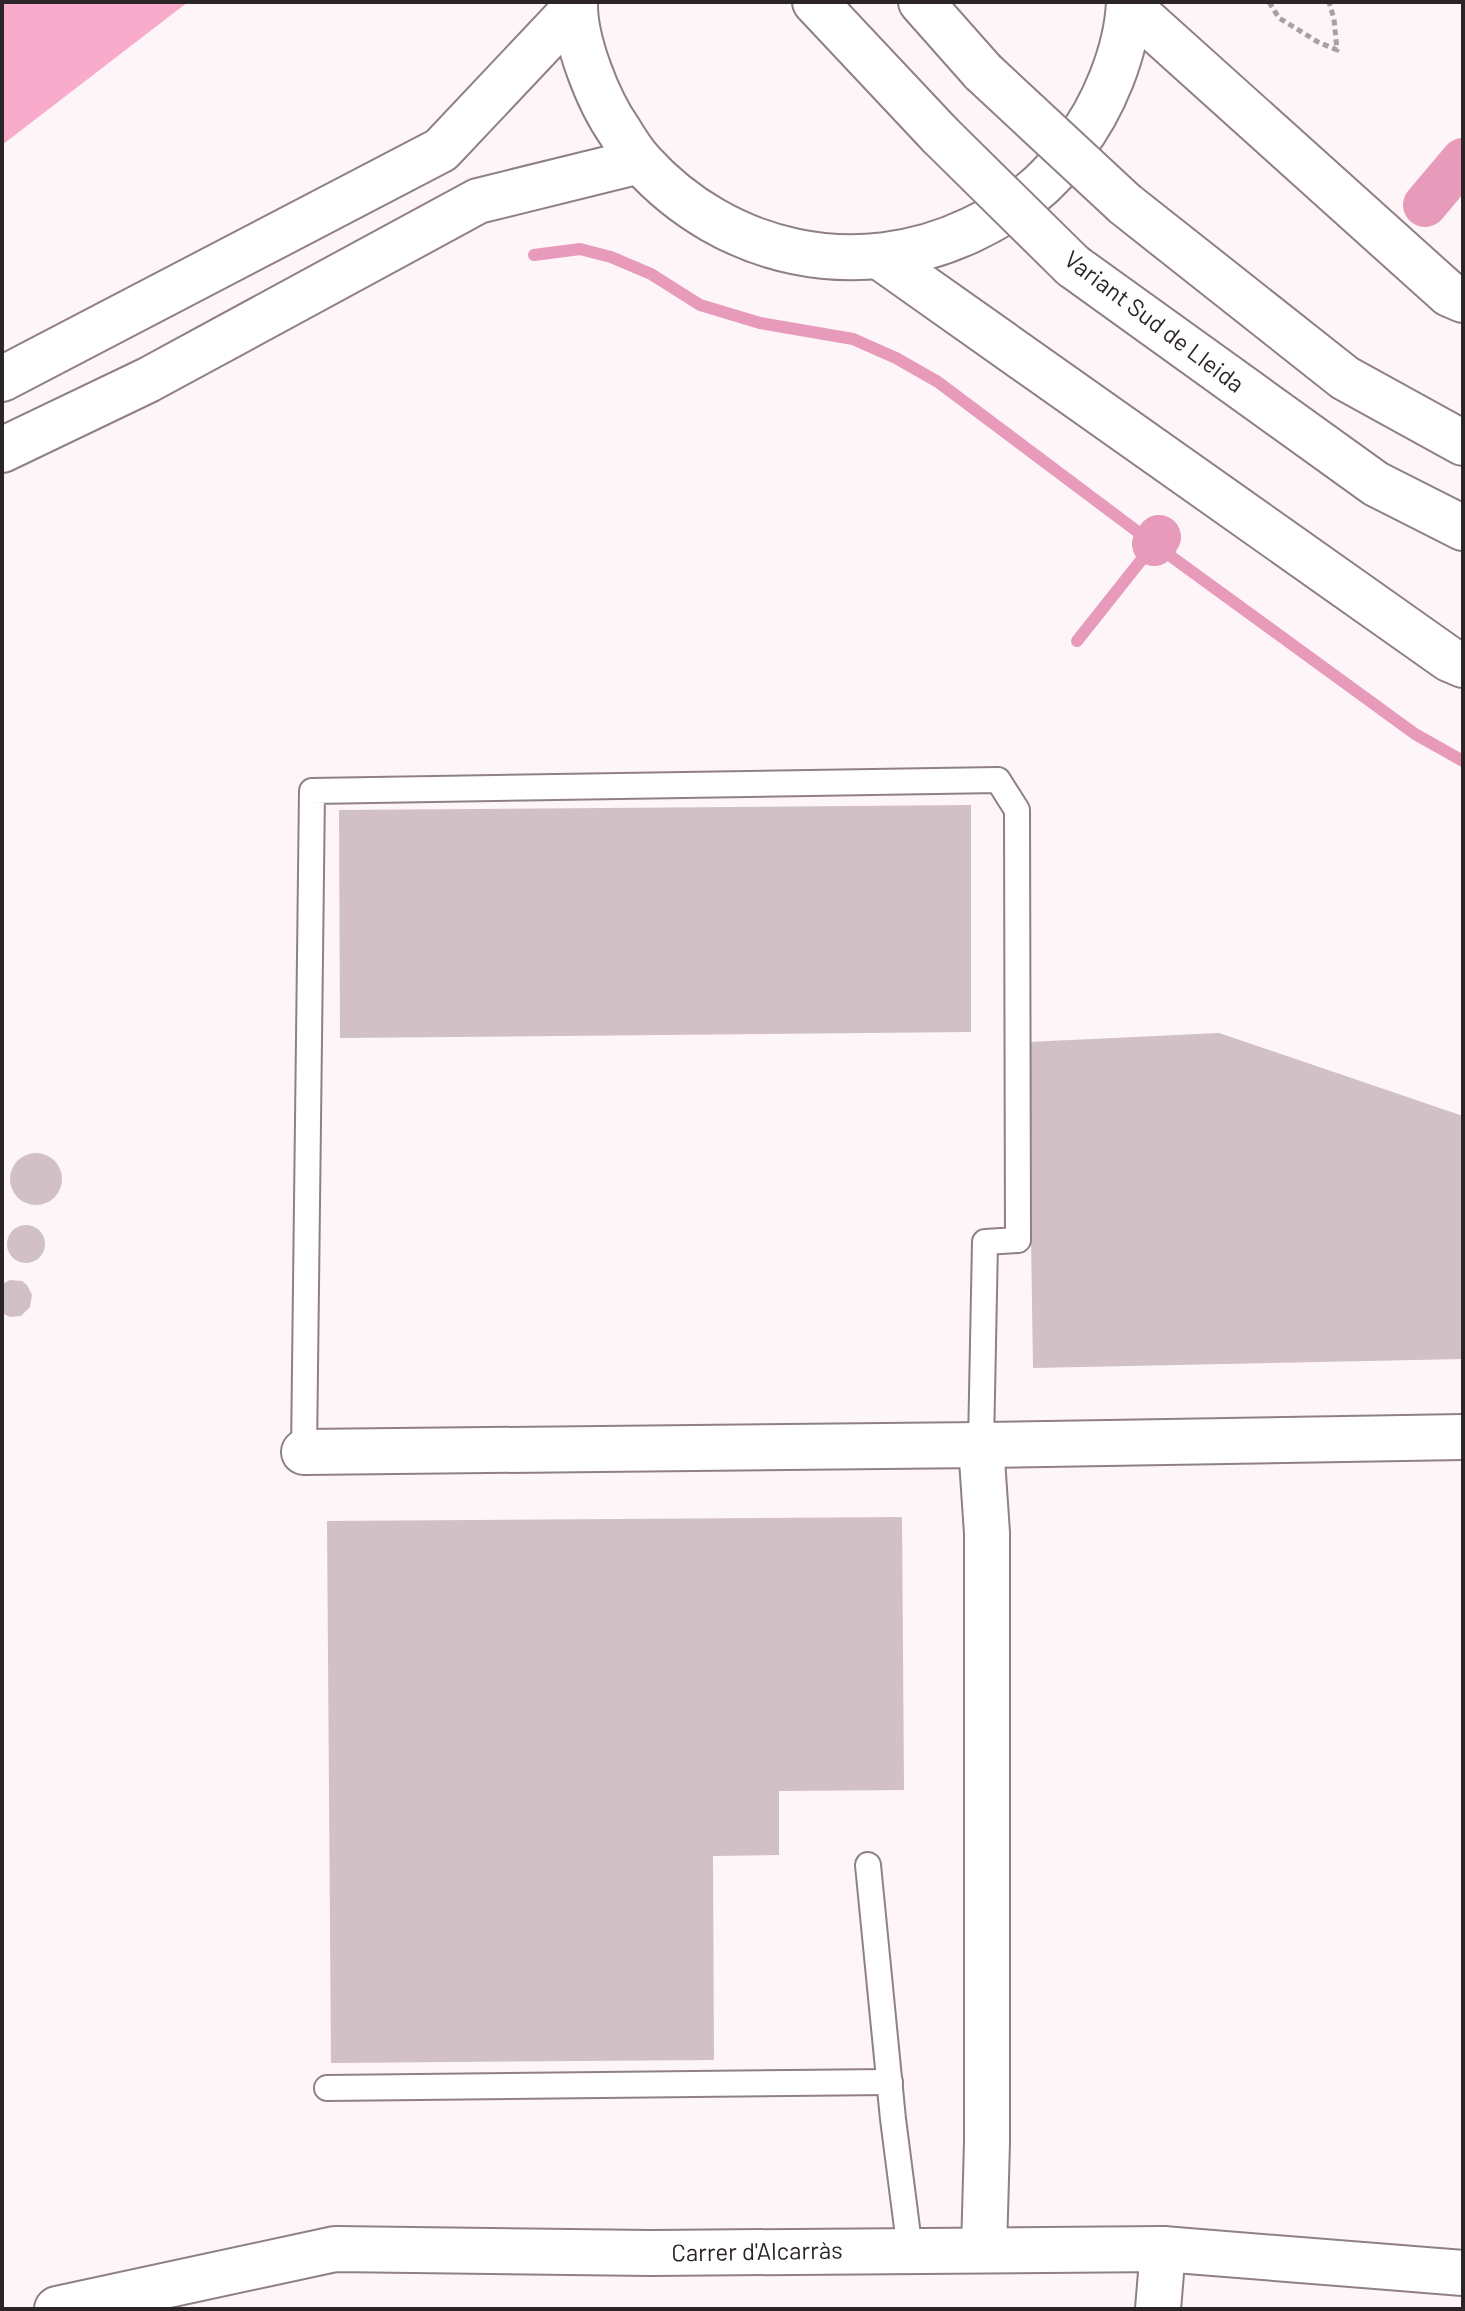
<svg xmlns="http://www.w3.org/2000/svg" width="1465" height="2311" viewBox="0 0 1465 2311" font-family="Barlow,sans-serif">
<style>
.forest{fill:#f9abcb}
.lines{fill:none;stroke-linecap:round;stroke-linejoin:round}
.stream{stroke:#e79aba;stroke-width:12}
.canal{stroke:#e79aba;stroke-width:44}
.building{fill:#d1c0c6}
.service-casing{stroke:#908086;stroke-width:28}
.minor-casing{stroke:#908086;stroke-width:48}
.trunk-casing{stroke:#908086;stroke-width:48}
.path{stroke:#a8a1a3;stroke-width:5;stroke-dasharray:6 4;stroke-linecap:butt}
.service{stroke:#fff;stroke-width:24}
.minor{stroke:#fff;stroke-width:44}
.trunk{stroke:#fff;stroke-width:44}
.trunk-bridge-casing{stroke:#908086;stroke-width:48;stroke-linecap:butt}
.trunk-bridge{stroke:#fff;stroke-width:44}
.labels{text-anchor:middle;stroke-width:8;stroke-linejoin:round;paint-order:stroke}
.street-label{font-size:24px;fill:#2c2527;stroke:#fff}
</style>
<rect width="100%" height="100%" fill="#fdf5f8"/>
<!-- forest -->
<polygon class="forest" points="2,2 188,2 2,145"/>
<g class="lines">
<!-- stream -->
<g class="stream">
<polyline points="534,255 580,249 611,257 651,274 700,305 760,323 853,339 896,358 938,382 1154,544 1415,734 1463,761"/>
<polyline points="1077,641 1154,544"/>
</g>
<!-- canal -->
<g class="canal">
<polyline points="1425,205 1463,160"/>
<polyline points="1154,544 1159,537"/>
</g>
</g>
<!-- building -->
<g class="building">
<polygon points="971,805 971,1032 340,1038 339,810"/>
<polygon points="1219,1033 1463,1116 1463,1359 1033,1368 1028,1042"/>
<circle cx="36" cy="1179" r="26"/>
<circle cx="26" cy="1244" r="19"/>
<polygon points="10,1280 22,1281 27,1285 32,1295 30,1307 21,1316 10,1317 2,1313 2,1284"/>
<polygon points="902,1517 904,1790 779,1791 779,1855 713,1856 714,2060 331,2063 327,1521"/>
</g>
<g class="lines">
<!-- service casing -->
<g class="service-casing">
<g id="service">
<polyline points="304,1452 312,791 998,780 1017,810 1018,1240 985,1242 981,1445"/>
<polyline points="868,1865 893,2119 910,2251"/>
<polyline points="327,2088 890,2082"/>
</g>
</g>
<!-- minor casing -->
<g class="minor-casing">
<g id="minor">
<polyline points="981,1445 987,1533 987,2142 984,2250"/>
<polyline points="304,1452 981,1445 1463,1437"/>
<polyline points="57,2309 335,2249 651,2253 1163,2249 1463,2273"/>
<polyline points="1158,2309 1163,2249"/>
</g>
</g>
<!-- trunk casing -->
<g class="trunk-casing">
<g id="trunk">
<path d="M575 2C574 40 598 101 620 132 626 142 633 153 641 162 726 256 857 284 971 230 1000 216 1029 199 1051 175 1059 167 1066 156 1073 147 1103 109 1127 51 1129 2"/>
<polyline points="815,2 940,135"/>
<polyline points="921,2 983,72"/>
<polyline points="1129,6 1449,294 1463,300"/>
<polyline points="1125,204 1345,378 1463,443"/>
<polyline points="880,257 1449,659 1463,665"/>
<polyline points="1073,266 1376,484 1463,528"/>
<polyline points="2,379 441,150 575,8"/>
<polyline points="2,450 148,380 478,201 640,161"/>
</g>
</g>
<!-- path -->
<polyline class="path" points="1269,2 1279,18 1318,42 1337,50 1334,19 1329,2"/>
<!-- service -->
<use href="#service" class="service"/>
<!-- minor -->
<use href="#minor" class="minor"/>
<!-- trunk -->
<use href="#trunk" class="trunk"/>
<!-- trunk-bridge casing -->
<g class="trunk-bridge-casing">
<g id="trunk-bridge">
<polyline points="983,72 1125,204"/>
<polyline points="940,135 1073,266"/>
</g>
</g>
<!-- trunk-bridge -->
<use href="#trunk-bridge" class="trunk-bridge"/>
</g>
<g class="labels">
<!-- street labels -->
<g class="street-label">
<text transform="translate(1154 322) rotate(37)" y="8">Variant Sud de Lleida</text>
<text transform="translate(757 2252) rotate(-1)" y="8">Carrer d'Alcarràs</text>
</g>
</g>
<!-- border -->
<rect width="1465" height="2311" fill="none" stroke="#2c2527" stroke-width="8"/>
</svg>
